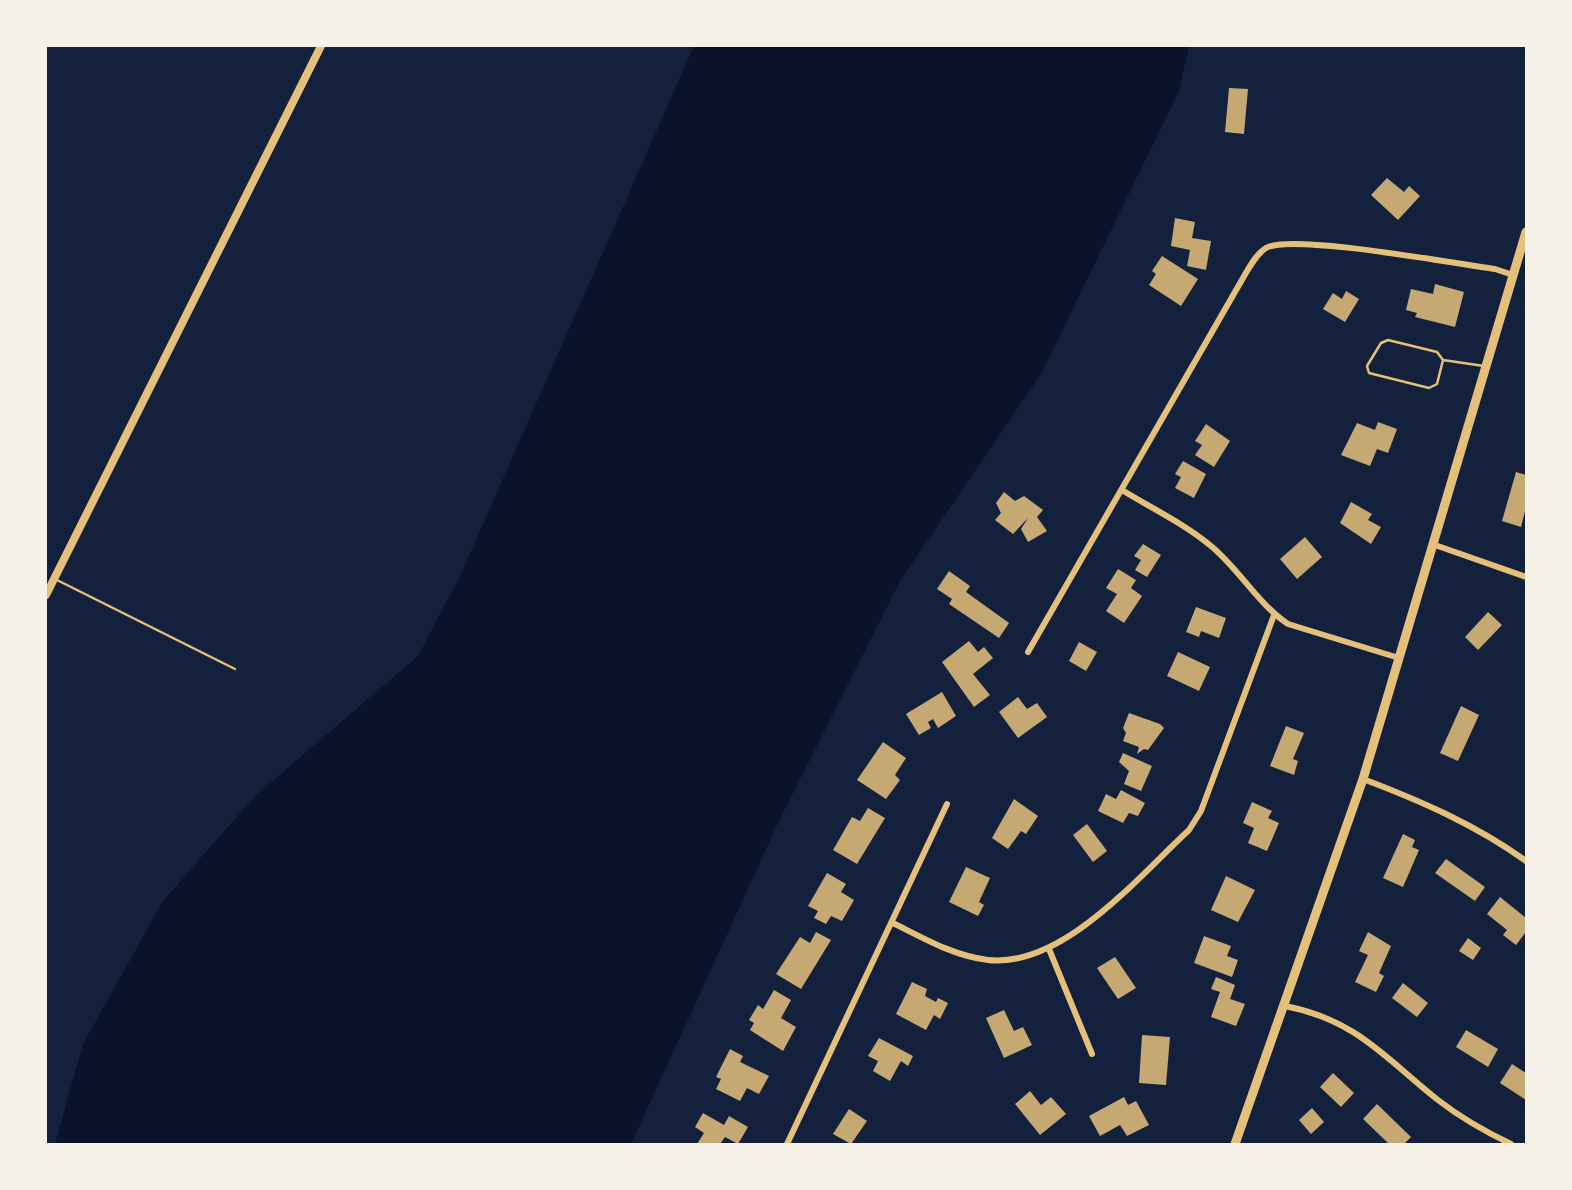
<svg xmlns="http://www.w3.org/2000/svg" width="1572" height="1190" viewBox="0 0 1572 1190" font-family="Manrope,sans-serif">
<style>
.water{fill:#0b132b}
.building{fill:#c6a872}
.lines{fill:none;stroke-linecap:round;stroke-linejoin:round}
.service{stroke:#e5c07b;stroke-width:2.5}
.minor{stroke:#e5c07b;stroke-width:6}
.tertiary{stroke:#e5c07b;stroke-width:8}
.secondary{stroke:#e5c07b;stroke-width:9}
</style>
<rect width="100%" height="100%" fill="#14213d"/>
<!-- water -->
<polygon class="water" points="694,46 1189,46 1179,91 1041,374 900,581 779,821 631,1144 55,1144 83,1044 163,901 255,796 418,656 460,576"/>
<!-- building -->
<g class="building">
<polygon points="1229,88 1248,89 1244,134 1225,132"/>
<polygon points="1387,178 1404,192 1409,186 1420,196 1398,220 1371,195"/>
<polygon points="1175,218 1195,222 1192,238 1211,241 1206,270 1187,266 1190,250 1171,246"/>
<polygon points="1162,256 1198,279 1181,306 1149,285 1156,274 1152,271"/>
<polygon points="1435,284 1464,292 1455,327 1415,317 1417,313 1406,310 1411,289 1433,294"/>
<polygon points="1346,291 1359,299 1345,322 1323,309 1333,293 1342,299"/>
<polygon points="1378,422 1397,429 1388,453 1377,449 1370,466 1341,455 1357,423 1375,430"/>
<polygon points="1206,424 1230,441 1214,467 1195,455 1202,445 1195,441"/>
<polygon points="1183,461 1206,474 1194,498 1175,488 1181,477 1175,474"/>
<polygon points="1516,472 1526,475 1526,507 1521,527 1502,521"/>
<polygon points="1004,492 1015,501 1024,496 1043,510 1037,517 1047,531 1028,542 1021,529 1028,518 1013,534 995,520 1001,513 996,503"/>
<polygon points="1351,502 1372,514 1368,520 1381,527 1371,544 1340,523"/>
<polygon points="1305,537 1322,557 1297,579 1280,559"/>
<polygon points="1143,544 1161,555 1147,577 1135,570 1141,560 1134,556"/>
<polygon points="1118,569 1136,580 1131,588 1142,596 1124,623 1106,611 1117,594 1106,588"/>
<polygon points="949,571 970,586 966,592 1009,623 999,638 949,604 952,599 937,589"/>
<polygon points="1196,607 1226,618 1219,638 1201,631 1199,637 1186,632"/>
<polygon points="1488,612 1502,625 1478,650 1465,637"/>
<polygon points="969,641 978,652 984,647 993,658 973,674 990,695 974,707 942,662"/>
<polygon points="1079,642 1097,652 1086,671 1069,661"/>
<polygon points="1178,652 1210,667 1199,691 1167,676"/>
<polygon points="942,692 956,716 938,728 933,719 928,722 931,728 919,735 906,714"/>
<polygon points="1018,697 1027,709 1037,703 1047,717 1018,738 999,712"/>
<polygon points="1461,706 1479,715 1458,761 1440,753"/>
<polygon points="1129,713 1160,724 1164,728 1148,750 1144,749 1137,754 1139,747 1123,741 1126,733 1123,728"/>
<polygon points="1286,726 1304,733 1293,759 1298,761 1294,775 1270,766"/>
<polygon points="883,742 906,758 895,775 900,780 886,799 857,780"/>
<polygon points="1123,753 1152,766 1141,791 1124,784 1129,771 1119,762"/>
<polygon points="1121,790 1145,803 1138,816 1129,813 1123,823 1098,811 1106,794 1116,799"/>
<polygon points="1014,799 1038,816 1026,834 1021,831 1008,849 992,838"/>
<polygon points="1252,802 1272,811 1268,818 1279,823 1267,851 1248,843 1254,828 1243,823"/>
<polygon points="868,808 885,818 857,864 833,850 852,817 860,821"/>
<polygon points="1087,824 1107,851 1093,862 1073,835"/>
<polygon points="1403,834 1415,840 1412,847 1419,850 1403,887 1383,878"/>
<polygon points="1446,859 1485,887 1475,901 1435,873"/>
<polygon points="966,867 990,878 979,902 984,905 978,916 949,902"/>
<polygon points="827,873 846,884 841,892 854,900 842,921 831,916 826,924 814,918 818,911 808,906"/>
<polygon points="1226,876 1255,890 1238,922 1211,910"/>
<polygon points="1500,897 1526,918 1526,932 1516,945 1503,935 1507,930 1487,914"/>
<polygon points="816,932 831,940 801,989 776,974 800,937 810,943"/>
<polygon points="1368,932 1391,946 1379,973 1384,976 1376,992 1355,982 1368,955 1359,951"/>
<polygon points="1204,936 1231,946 1227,956 1238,960 1232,977 1194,963"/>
<polygon points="1468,938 1481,948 1473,960 1459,951"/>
<polygon points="1115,957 1136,988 1118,999 1097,968"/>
<polygon points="1216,977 1235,985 1230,999 1245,1004 1236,1026 1211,1017 1220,992 1211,989"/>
<polygon points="912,982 927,989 925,996 936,1002 938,998 948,1003 940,1019 934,1015 926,1030 896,1014"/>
<polygon points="1403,983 1428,1003 1417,1017 1392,998"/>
<polygon points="774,990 791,1000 781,1018 796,1027 783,1051 750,1030 754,1023 749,1020 758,1005 763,1009"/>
<polygon points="1004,1010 1014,1031 1023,1027 1032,1045 1004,1058 986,1018"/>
<polygon points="1466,1030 1498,1049 1488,1067 1456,1047"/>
<polygon points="1142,1035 1170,1037 1166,1085 1139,1083"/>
<polygon points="879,1038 913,1056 908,1066 901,1061 890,1081 873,1071 878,1061 868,1056"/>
<polygon points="730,1049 743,1056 740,1062 769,1076 759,1094 747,1088 740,1101 716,1089 721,1079 716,1077"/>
<polygon points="1512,1064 1526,1073 1526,1100 1500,1083"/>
<polygon points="1333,1073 1354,1093 1341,1107 1320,1087"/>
<polygon points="1030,1091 1041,1105 1051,1097 1066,1114 1040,1135 1015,1104"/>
<polygon points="1124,1097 1128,1105 1136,1101 1149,1125 1127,1136 1120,1125 1100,1136 1089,1116"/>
<polygon points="1377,1104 1411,1137 1404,1144 1389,1144 1363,1119"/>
<polygon points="1312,1108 1324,1122 1311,1134 1299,1120"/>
<polygon points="849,1109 867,1121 851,1144 833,1134"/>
<polygon points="703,1113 724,1125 729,1116 748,1127 738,1144 725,1137 720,1144 697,1144 704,1133 695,1127"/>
</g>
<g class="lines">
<!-- service -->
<g class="service">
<polyline points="1443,360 1437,384 1429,388 1369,373 1367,366 1381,343 1388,340 1437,352 1443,360 1484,366"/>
<polyline points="57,580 235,669"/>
</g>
<!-- minor -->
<g class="minor">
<path d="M1122 490C1151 508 1185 524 1211 546 1239 569 1258 604 1288 624L1399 658"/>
<polyline points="1435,545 1526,577"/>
<path d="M1028 652 1243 278C1249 268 1256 254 1266 248 1290 233 1457 264 1495 269L1513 275"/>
<path d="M1363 779C1421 801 1476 825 1526 861"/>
<path d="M893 923C923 938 954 956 988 960 1063 968 1138 877 1189 830L1201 811 1274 615"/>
<polyline points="1049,949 1092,1054"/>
<path d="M1285 1006C1357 1020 1385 1058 1438 1100 1461 1118 1486 1132 1511 1144"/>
<polyline points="787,1144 947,804"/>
</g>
<!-- tertiary -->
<polyline class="tertiary" points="46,595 321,46"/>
<!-- secondary -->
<polyline class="secondary" points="1235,1144 1363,779 1526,232"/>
</g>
<!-- border -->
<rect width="1572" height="1190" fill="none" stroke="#f6f1e7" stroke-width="94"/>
</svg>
